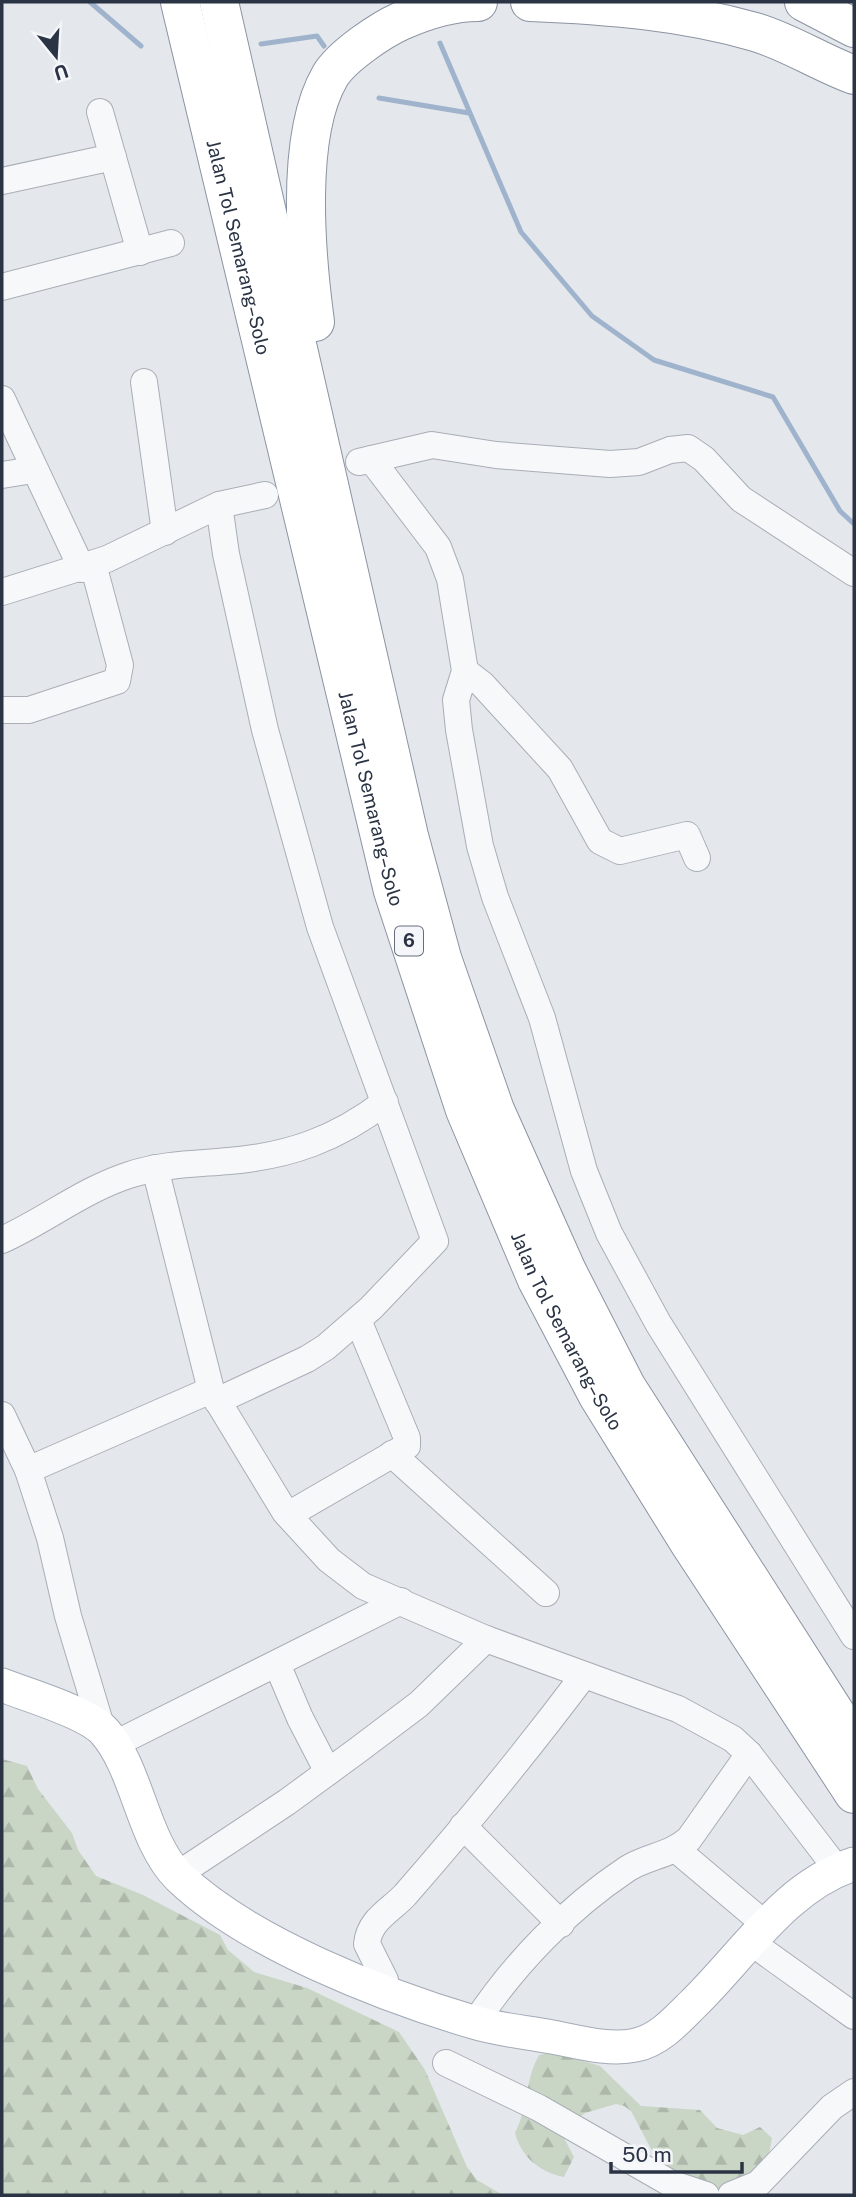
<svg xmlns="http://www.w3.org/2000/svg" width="856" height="2197" viewBox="0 0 856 2197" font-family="'Public Sans',sans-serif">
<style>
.forest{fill:url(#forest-firs)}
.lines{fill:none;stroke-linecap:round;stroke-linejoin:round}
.stream{stroke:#9fb4cc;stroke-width:5}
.minor-casing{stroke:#a9aeb7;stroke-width:28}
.major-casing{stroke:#a3abb8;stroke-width:35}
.highway-casing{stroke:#8b94a3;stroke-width:40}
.minor{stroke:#f7f8fa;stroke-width:26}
.major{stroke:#fff;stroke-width:33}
.highway{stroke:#fff;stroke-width:38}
.labels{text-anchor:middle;stroke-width:5;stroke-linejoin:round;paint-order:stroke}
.shield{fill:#f4f6f9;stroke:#676e7b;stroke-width:2}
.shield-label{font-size:18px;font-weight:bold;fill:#2b3445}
.street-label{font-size:19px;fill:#2b3445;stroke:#f4f6f9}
</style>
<defs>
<pattern id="forest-firs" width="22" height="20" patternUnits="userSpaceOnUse" patternTransform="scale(1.75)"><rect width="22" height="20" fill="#c9d6c5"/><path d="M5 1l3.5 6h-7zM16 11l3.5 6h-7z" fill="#adb8ab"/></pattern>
</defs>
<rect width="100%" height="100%" fill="#e4e7ec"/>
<!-- forest -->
<g class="forest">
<polygon points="2,1759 27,1766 38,1789 72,1833 78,1850 96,1876 143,1895 220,1935 228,1950 254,1972 307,1988 399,2032 425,2070 467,2167 477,2180 503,2195 2,2195"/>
<path d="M554 2052 600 2066 641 2106 700 2110 717 2128 743 2135 760 2127 772 2138 766 2171 768 2195H704L679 2178 651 2149 631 2111 624 2106 616 2104 585 2113 572 2123 563 2136 574 2157 564 2177C540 2172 521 2157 515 2133 528 2108 525 2080 539 2055Z"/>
</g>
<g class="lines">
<!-- stream -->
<g class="stream">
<polyline points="90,2 141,46"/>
<polyline points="440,43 521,232 592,316 654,360 773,397 840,511 854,524"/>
<polyline points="261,44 317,36 324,46"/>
<polyline points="379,98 469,113"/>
</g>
<!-- minor casing -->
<g class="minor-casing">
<g id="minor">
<polyline points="100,112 140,252"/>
<polyline points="2,181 113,157"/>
<polyline points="2,287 171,243"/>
<polyline points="144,382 165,532"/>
<polyline points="2,399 82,569"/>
<polyline points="371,459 438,547 450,579 465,671 456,700 459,730 480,846 495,897 542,1018 584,1171 609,1233 658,1323 854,1636"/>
<polyline points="359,462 432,445 496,455 610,464 639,462 670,450 688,448 704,459 741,499 854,573"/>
<polyline points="2,475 33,470"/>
<polyline points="2,592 107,559 219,505 265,495"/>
<polyline points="465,671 482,684 560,769 600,841 620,851 687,835 697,858"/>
<polyline points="2,710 29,710 117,681 120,665 93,564"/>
<polyline points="155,1168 211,1390 285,1512 329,1560 363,1586 486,1639 678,1709 733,1739 749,1754 837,1869"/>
<path d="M2 1240C46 1220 83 1190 129 1175 162 1164 195 1164 229 1161 289 1156 337 1139 385 1102"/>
<polyline points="217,1401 307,1359 326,1347 371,1308 435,1241 320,927 265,730 226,554 219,505"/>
<polyline points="2,1415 28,1470 50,1538 68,1616 102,1729"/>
<polyline points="392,1454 546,1593"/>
<polyline points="28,1470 211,1390"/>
<polyline points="288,1515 407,1446 407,1438 358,1320"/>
<polyline points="277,1664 300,1718 328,1772"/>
<polyline points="113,1745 401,1601"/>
<polyline points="463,1826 561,1924"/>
<polyline points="677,1850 767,1926"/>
<polyline points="177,1875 287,1802 358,1750 419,1704 486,1639"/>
<polyline points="752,1943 854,2016"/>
<path d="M384 1990 385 1980 367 1944C369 1920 390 1911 405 1895 467 1824 527 1751 584 1675"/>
<path d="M475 2023C514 1964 567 1909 627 1869 647 1856 670 1856 689 1839L749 1754"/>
<polyline points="446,2063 539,2108 670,2183 706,2195"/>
<polyline points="731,2195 758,2184 832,2107 854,2092"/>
</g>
</g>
<!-- major casing -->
<g class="major-casing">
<path id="major" d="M2 1685C27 1695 86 1712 104 1731 138 1769 142 1840 179 1877 248 1943 382 1995 473 2022 499 2030 526 2032 552 2037 579 2042 609 2051 636 2045 659 2040 676 2021 692 2005 743 1956 784 1887 854 1864"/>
</g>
<!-- highway casing -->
<g class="highway-casing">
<g id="highway">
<path id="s1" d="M180 2 393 891 465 1110 537 1280 598 1396 688 1541 854 1794"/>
<polyline points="219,2 409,836 442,958 495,1110 567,1271 626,1386 854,1742"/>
<path d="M530 2C607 5 681 11 755 32 789 42 821 63 854 75"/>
<polyline points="804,2 854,28"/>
<path d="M315 322C306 255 295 136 330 76 342 56 381 30 401 21 426 10 451 2 478 2"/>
</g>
</g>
<!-- minor -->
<use href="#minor" class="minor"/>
<!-- major -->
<use href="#major" class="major"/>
<!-- highway -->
<use href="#highway" class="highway"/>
</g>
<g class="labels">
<!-- shield labels -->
<rect class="shield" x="395" y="926.5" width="28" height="29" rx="5"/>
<g class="shield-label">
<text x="409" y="947">6</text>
</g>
<!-- street labels -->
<g class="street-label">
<text dy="7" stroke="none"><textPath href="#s1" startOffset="252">Jalan Tol Semarang–Solo</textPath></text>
<text dy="7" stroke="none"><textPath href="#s1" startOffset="819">Jalan Tol Semarang–Solo</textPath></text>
<text dy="7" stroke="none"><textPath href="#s1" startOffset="1388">Jalan Tol Semarang–Solo</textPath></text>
</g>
</g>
<!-- border -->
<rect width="856" height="2197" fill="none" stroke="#2b3445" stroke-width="7"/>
<!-- north arrow -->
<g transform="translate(56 56) rotate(162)" stroke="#f4f6f9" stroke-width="5" paint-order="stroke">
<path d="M0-5L12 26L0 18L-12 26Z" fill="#2b3445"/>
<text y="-10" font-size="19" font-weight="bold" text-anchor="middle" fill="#2b3445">U</text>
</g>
<!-- scale -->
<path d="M611 2162v10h131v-10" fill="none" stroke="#2b3445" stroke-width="3.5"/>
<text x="622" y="2162" font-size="21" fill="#2b3445" stroke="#f4f6f9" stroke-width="5" paint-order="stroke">50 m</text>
</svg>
